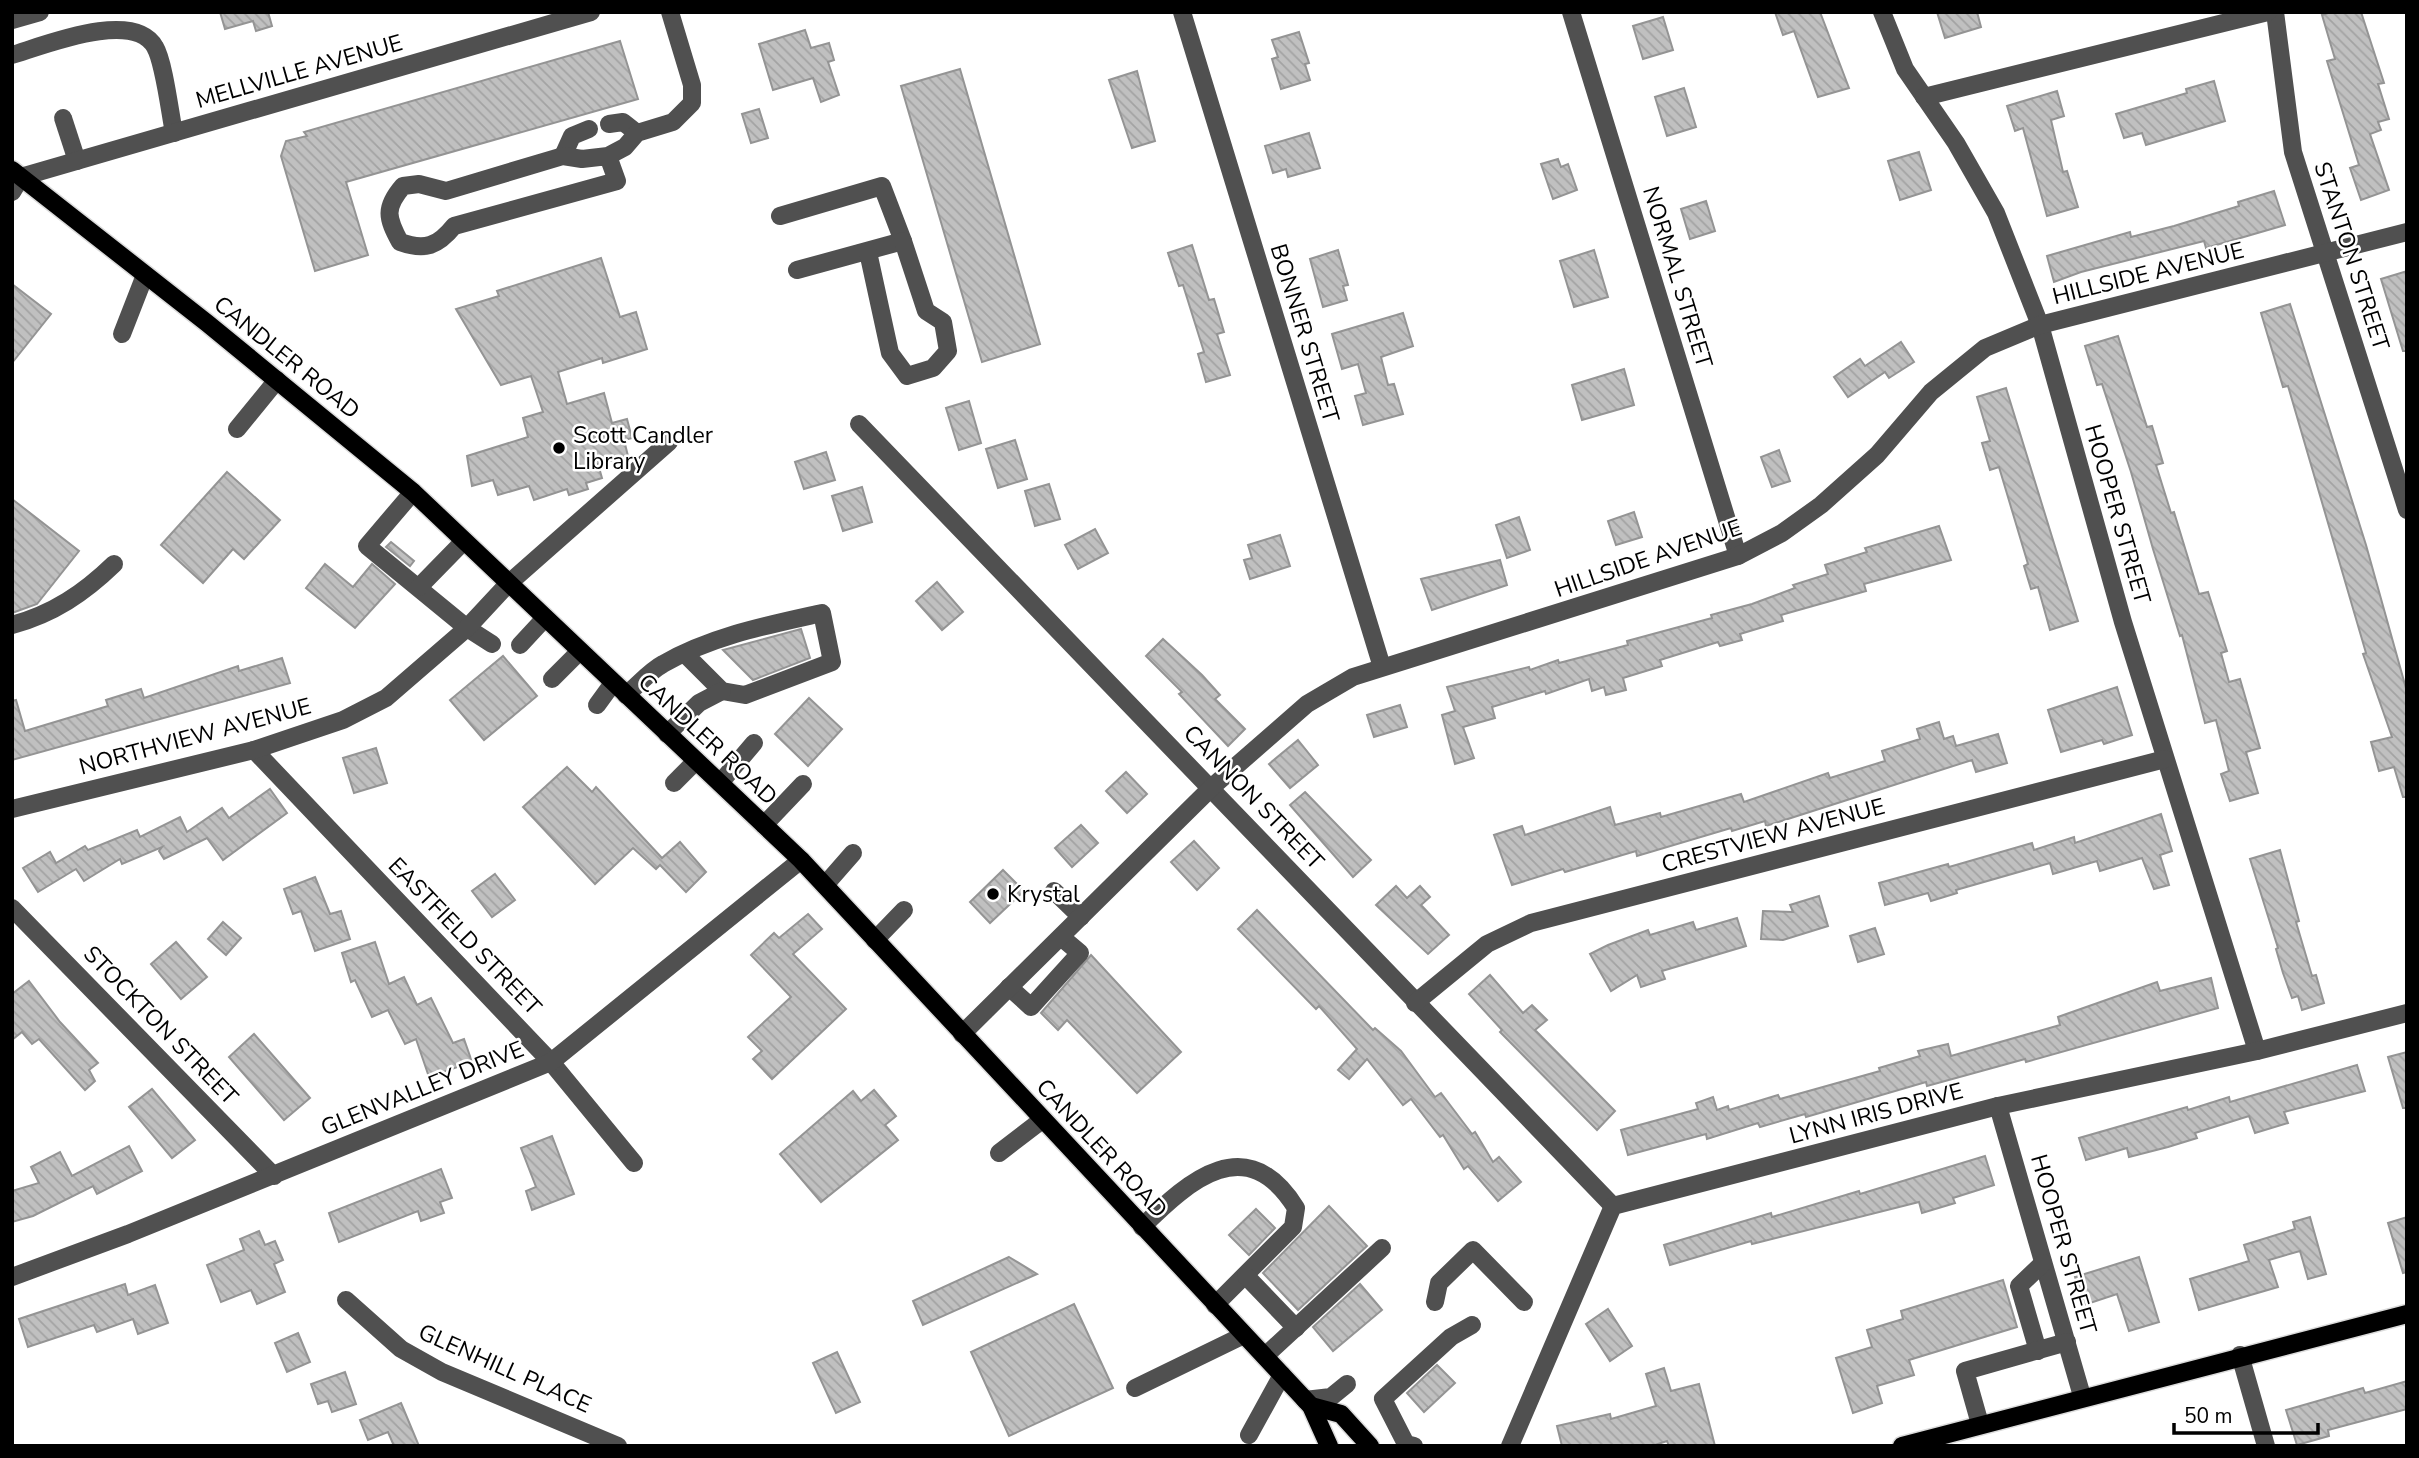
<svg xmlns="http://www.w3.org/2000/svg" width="2419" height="1458" viewBox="0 0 2419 1458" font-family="'Nunito Sans',sans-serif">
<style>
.building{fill:url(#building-back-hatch);stroke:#949494;stroke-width:2}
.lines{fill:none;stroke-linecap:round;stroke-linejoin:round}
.major-casing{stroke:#dbdbdb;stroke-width:21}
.minor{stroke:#505050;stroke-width:18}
.major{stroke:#000;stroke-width:18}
.poi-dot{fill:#000;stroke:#fff;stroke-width:2.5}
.labels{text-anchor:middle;stroke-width:5;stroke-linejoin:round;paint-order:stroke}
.street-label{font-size:23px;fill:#000;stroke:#fff}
.poi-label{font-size:23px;fill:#000;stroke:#fff;text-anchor:start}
</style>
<defs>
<pattern id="building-back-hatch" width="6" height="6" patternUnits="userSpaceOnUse" patternTransform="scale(1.75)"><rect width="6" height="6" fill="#c0c0c0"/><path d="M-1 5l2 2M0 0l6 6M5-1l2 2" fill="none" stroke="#a3a3a3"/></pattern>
</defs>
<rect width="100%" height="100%" fill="#fff"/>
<!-- building -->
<g class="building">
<polygon points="220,12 268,12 272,26 256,31 253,21 225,29"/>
<polygon points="1775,12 1820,12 1849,88 1818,97 1794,31 1783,35"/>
<polygon points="1937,12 1977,12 1981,27 1945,38"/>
<polygon points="2331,12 2361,12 2384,83 2378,84 2389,119 2378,122 2381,130 2370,134 2389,190 2361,200 2350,168 2359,165 2327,61 2335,59 2322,15"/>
<polygon points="1663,17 1673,50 1643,59 1633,26"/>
<polygon points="805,30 811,48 829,43 834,60 828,62 839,95 821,102 813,78 773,90 759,44"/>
<polygon points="1299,32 1309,63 1305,64 1310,80 1281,89 1272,59 1278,57 1272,40"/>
<polygon points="620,41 638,99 346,182 368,255 315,271 281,156 286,141 307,136 304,132"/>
<polygon points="960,69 1040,344 982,362 901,86"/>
<polygon points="1137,71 1155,141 1132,148 1109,80"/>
<polygon points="2214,81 2225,121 2146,145 2142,133 2124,138 2116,114 2187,93 2186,89"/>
<polygon points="1684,88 1696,127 1667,136 1655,97"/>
<polygon points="2057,91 2064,116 2051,120 2063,172 2067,171 2078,207 2047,216 2023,128 2015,131 2007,106"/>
<polygon points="759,109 768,138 751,143 742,114"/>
<polygon points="1309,133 1320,168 1288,177 1286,169 1273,173 1265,146"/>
<polygon points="1919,152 1931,190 1900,200 1888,161"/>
<polygon points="1558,159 1561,167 1568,164 1577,190 1553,199 1541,164"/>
<polygon points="2274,191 2285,225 2206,248 2204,241 2081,272 2054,282 2047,256 2130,232 2131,237 2174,226 2239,206 2238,202"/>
<polygon points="1706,201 1715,231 1690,239 1681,209"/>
<polygon points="1192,245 1209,300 1214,299 1224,332 1217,334 1230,375 1206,382 1198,354 1204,352 1183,285 1179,286 1168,253"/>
<polygon points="1338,250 1348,285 1343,286 1347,300 1323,307 1310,259"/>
<polygon points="1594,250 1608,297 1574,307 1560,261"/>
<polygon points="601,258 620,317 636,312 647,349 603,363 602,358 558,372 567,404 604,393 612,423 627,419 632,438 624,440 628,456 598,464 602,478 586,483 588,489 569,495 567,489 534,500 529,486 498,495 493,480 472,486 467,456 528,437 523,418 543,412 531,376 501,385 456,309 499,296 497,291"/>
<polygon points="2407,271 2407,351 2403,351 2381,279"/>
<polygon points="12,284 51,314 12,363"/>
<polygon points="2290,304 2366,545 2407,692 2407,797 2403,797 2394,767 2379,771 2371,742 2392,737 2363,654 2366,653 2288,386 2283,387 2261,313"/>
<polygon points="1403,313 1413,346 1381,357 1388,385 1394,384 1403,414 1363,425 1355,396 1366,393 1358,364 1342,369 1332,334"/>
<polygon points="2118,336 2147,427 2152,426 2163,463 2156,465 2171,513 2174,512 2199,594 2208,592 2227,651 2221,653 2229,682 2240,679 2260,748 2246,752 2258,793 2230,801 2221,774 2229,771 2216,720 2205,723 2182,635 2180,636 2153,549 2131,472 2102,384 2097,385 2085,346"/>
<polygon points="1901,342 1914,362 1889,378 1885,372 1848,397 1834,377 1860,359 1865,366"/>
<polygon points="1624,369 1634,405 1582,420 1572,385"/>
<polygon points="2006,388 2078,621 2050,630 2038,587 2031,589 2024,566 2028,564 1999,467 1990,470 1982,443 1990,441 1977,397"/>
<polygon points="969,401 981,443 959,450 946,408"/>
<polygon points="1015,440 1027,479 998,488 986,449"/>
<polygon points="1779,450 1790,481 1772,487 1761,457"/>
<polygon points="826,452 835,480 804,489 795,462"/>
<polygon points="227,472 280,520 244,559 233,549 203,583 161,545"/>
<polygon points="1049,484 1060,519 1035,526 1025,491"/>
<polygon points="862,487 872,522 843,531 832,496"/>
<polygon points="12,499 79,551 37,604 12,613"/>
<polygon points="1634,512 1642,537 1616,545 1608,521"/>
<polygon points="1519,517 1530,550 1507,558 1496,525"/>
<polygon points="1939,526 1951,560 1864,584 1866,591 1781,615 1783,621 1740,634 1742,640 1720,646 1718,642 1660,660 1662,666 1623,678 1626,690 1606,695 1604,687 1592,691 1589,679 1546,694 1545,691 1492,707 1495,718 1463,727 1474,758 1455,764 1442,715 1455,711 1447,687 1529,667 1530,670 1558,660 1559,663 1628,645 1627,641 1712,618 1711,615 1752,604 1795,588 1793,585 1828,574 1825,565 1867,552 1865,548"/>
<polygon points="1095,529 1108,553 1078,569 1065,545"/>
<polygon points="1280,535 1290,566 1250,579 1244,560 1252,558 1248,545"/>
<polygon points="391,542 414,561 410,566 386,547"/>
<polygon points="1500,560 1507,585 1432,610 1421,579"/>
<polygon points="325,564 353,587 372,564 395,584 355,628 306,588"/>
<polygon points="937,582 963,612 942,630 916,601"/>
<polygon points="801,629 810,658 753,680 723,650"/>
<polygon points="1163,639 1202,675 1220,695 1215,699 1245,729 1228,746 1179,694 1182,692 1146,656"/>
<polygon points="503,656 537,696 484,740 450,700"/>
<polygon points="282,658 290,683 12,760 12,701 16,700 25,731 108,706 106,700 141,689 144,698 238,666 239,671"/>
<polygon points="2117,687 2132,735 2104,744 2102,740 2061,752 2048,710"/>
<polygon points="809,698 842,729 808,766 775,734"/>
<polygon points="1400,705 1407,727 1374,737 1367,715"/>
<polygon points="1939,722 1944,739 1953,736 1956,746 1998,734 2007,763 1976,772 1972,760 1766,826 1765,821 1732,831 1731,828 1637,856 1636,851 1565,872 1563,869 1512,885 1494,835 1522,826 1525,835 1610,807 1615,825 1660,813 1661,817 1741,794 1744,802 1828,773 1830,778 1885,761 1882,751 1920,739 1917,729"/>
<polygon points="1298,740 1318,765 1290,788 1269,764"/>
<polygon points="376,748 387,783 354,793 343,758"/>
<polygon points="567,767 592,792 596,787 662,858 680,842 706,872 686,892 660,865 656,869 633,848 595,884 523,807"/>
<polygon points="1126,772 1147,794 1127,813 1106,791"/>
<polygon points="270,789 287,813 223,860 207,838 164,859 159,851 162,847 122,864 120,859 84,881 76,869 38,892 23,868 50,852 56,863 85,846 88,850 137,830 140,837 180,817 187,832 222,808 229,818"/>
<polygon points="1305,792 1371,860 1353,877 1290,805"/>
<polygon points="2161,814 2172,851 2160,855 2169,885 2154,889 2142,858 2100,871 2097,861 2053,874 2050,863 1956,890 1957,893 1931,901 1928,893 1885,905 1879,883 1948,864 1949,867 2032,843 2034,850 2074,837 2075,843"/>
<polygon points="1081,825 1098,843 1072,867 1055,848"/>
<polygon points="1194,841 1219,868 1197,890 1171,862"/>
<polygon points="2280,850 2299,921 2296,922 2312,976 2316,975 2324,1003 2302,1010 2298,996 2292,998 2283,973 2276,949 2278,948 2250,859"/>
<polygon points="1003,870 1024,891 990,923 970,902"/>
<polygon points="495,874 515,900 492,917 472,891"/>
<polygon points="315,877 330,914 341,911 350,939 315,951 301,911 293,914 284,889"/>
<polygon points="1396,886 1407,898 1420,886 1430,897 1421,905 1449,935 1428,954 1376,905"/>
<polygon points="1819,896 1828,926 1783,940 1761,939 1763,911 1793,912 1790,905"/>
<polygon points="1257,910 1373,1030 1375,1028 1401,1051 1435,1097 1441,1093 1472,1134 1475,1132 1493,1162 1499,1157 1521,1182 1498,1201 1468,1166 1464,1169 1443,1135 1440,1137 1411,1099 1403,1105 1367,1059 1349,1079 1338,1070 1357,1049 1319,1006 1316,1009 1238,929"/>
<polygon points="808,914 822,929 793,954 846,1009 772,1079 753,1059 762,1051 748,1037 791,997 751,955 774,933 779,938"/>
<polygon points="1737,918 1746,946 1662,971 1665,979 1641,987 1637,975 1611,991 1590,954 1608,945 1648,930 1650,935 1693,922 1696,930"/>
<polygon points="223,922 241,938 226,955 208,939"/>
<polygon points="1875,928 1884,954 1858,962 1850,936"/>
<polygon points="176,942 207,977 181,999 151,964"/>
<polygon points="375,942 389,984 404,977 417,1005 431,998 453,1043 464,1039 472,1062 429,1077 416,1039 405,1044 388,1010 372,1017 355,980 351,982 342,953"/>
<polygon points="1091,955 1181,1052 1137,1093 1067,1020 1058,1030 1041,1013"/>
<polygon points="1490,975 1523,1013 1532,1005 1547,1020 1535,1030 1615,1111 1597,1130 1500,1032 1502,1030 1469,994"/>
<polygon points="2211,978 2218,1008 2026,1062 2025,1059 1927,1086 1926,1082 1806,1117 1805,1114 1760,1127 1758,1123 1707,1139 1706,1134 1628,1155 1621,1130 1698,1109 1696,1103 1713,1097 1717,1110 1728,1106 1729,1110 1778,1095 1780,1099 1880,1071 1879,1068 1920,1056 1918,1051 1948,1044 1951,1056 2060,1025 2058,1017 2157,982 2160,991"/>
<polygon points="29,981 60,1022 98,1063 89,1070 95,1081 85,1090 39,1039 32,1044 22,1032 12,1040 12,994"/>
<polygon points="254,1034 310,1098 284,1120 229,1057"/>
<polygon points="2407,1052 2407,1108 2403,1108 2388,1057"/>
<polygon points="2357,1065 2365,1091 2284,1112 2288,1123 2255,1133 2249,1116 2195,1133 2197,1138 2168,1147 2129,1157 2127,1148 2086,1160 2079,1138 2187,1107 2188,1110 2229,1097 2230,1102"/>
<polygon points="152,1089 195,1140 172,1158 129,1107"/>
<polygon points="874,1090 896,1116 885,1125 898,1140 821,1202 780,1154 853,1091 861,1101"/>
<polygon points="552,1136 574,1194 532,1210 526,1191 536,1187 521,1148"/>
<polygon points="129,1146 142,1171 97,1194 93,1186 33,1216 12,1222 12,1191 39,1183 31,1167 60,1152 72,1176"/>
<polygon points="1985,1156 1994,1185 1953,1198 1955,1203 1922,1213 1919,1202 1752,1244 1751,1241 1670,1265 1664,1245 1771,1213 1772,1217 1859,1191 1860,1194"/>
<polygon points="441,1169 452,1198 440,1202 444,1213 421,1221 418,1211 339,1242 329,1213"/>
<polygon points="1329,1206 1367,1246 1298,1310 1263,1273"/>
<polygon points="1256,1209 1275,1228 1249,1255 1229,1235"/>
<polygon points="2310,1217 2326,1274 2308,1279 2300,1251 2269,1260 2278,1287 2199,1310 2190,1279 2249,1261 2244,1245 2295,1229 2293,1222"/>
<polygon points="2407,1217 2407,1272 2403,1273 2388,1223"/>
<polygon points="259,1231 265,1245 275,1241 283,1260 274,1264 285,1292 257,1304 251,1290 221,1302 207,1265 244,1250 240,1239"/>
<polygon points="1009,1257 1037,1274 923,1325 913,1301"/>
<polygon points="2139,1257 2159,1322 2129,1331 2117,1294 2084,1305 2075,1277"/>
<polygon points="2003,1280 2017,1327 1909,1360 1914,1375 1877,1386 1882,1403 1853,1413 1836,1358 1872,1347 1867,1330 1903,1319 1901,1311"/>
<polygon points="125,1284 128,1295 155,1285 168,1323 138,1334 133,1319 97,1332 94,1325 28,1347 19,1319"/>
<polygon points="1360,1284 1382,1310 1333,1351 1313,1327"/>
<polygon points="1074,1304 1113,1388 1009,1436 971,1352"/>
<polygon points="1608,1309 1632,1346 1610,1361 1586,1324"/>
<polygon points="298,1333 310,1362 287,1372 275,1343"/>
<polygon points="837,1352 860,1402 836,1413 813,1363"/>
<polygon points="1437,1365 1455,1383 1424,1412 1407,1393"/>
<polygon points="1664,1368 1671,1391 1699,1384 1715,1446 1669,1446 1667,1441 1652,1446 1562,1446 1557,1426 1610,1414 1611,1419 1656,1406 1646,1374"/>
<polygon points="345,1372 356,1404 332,1412 328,1401 318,1404 311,1384"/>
<polygon points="2407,1381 2407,1409 2328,1430 2329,1436 2297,1445 2286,1410 2363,1388 2365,1393"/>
<polygon points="401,1403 419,1446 394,1446 388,1432 368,1440 360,1420"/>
</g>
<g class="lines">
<!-- major casing -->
<g class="major-casing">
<g id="major">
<polyline points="12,170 207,323 413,492 801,860 1311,1406 1329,1446"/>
<polyline points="1311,1406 1341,1414 1370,1446"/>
<polyline points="1902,1446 2407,1314"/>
</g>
</g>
<!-- minor -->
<g class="minor">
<polyline points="1182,12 1382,667"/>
<polyline points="1571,12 1738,556"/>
<polyline points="1882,12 1905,69 1956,143 1996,213 2040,325 2123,622 2257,1051"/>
<polyline points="2275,12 2293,152 2407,510"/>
<polyline points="12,20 40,12"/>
<path d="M12 55C45 45 134 9 155 47 164 62 170 113 174 133"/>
<polyline points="1924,97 2268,12"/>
<polyline points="63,118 77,161"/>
<polyline points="609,124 623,122 637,133"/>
<polyline points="563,156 572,136 589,129"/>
<path d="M608 156 617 181 454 226C438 246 425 251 400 242 387 218 384 208 403 186L419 184 446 191 563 156 582 159 608 156 625 147 637 133 673 122 692 103V85L670 12"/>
<polyline points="12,192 21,177 591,12"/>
<polyline points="780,216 882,186 903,241 797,270"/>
<polyline points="868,252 890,353 907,376 933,368 948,351 943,322 926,311 903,241"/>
<polyline points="122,334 145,275"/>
<polyline points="859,424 1613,1206"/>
<polyline points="237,429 277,380"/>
<polyline points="413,492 367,546 467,628 492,644"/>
<polyline points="419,587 464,541"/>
<path d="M12 625C53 614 84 593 114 564"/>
<polyline points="520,645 545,618"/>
<polyline points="552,679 580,651"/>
<path d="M626 695C638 685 650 671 663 664 712 636 768 625 822 613L832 662 745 695 722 691 685 654"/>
<polyline points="597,705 613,683"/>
<polyline points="667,734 699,703 722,691"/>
<polyline points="254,750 551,1062 634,1163"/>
<polyline points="674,783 696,761"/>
<polyline points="720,783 754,743"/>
<polyline points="12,809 254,750 343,720 386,698 467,628 508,584 669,442"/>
<polyline points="764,825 803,784"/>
<polyline points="825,885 853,853"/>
<polyline points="1054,891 1081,917"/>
<polyline points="12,908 274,1176"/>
<polyline points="875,940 904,910"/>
<polyline points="1009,987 1031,1007 1080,953 1061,937"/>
<polyline points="1415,1003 1487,944 1531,923 2165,759"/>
<polyline points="962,1034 1212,787 1307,704 1353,677 1738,556 1782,533 1821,505 1877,455 1931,392 1985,348 2040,325 2407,232"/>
<polyline points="1998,1106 2082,1396"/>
<polyline points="999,1153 1042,1120"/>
<path d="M1142 1227C1190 1179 1247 1130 1296 1208L1293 1227 1215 1305"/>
<polyline points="1246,1276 1296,1328"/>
<polyline points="12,1277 128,1234 551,1062 801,860"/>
<polyline points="346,1300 401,1349 442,1372 618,1446"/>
<polyline points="1435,1302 1439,1283 1473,1250 1524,1302"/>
<polyline points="2038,1351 2019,1286 2043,1263"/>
<polyline points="2240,1355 2266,1446"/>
<polyline points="1265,1356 1382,1248"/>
<polyline points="1135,1388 1244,1335"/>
<polyline points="1305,1400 1331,1397 1347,1384"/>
<polyline points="1980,1424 1965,1371 2067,1342"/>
<polyline points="1249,1435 1282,1375"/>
<polyline points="1414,1446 1406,1444 1383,1399 1451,1337 1472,1325"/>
<polyline points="1510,1446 1613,1206 1998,1106 2257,1051 2407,1013"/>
</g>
<!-- major -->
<use href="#major" class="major"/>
</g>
<!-- markers -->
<g class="poi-dot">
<circle cx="559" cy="448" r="7"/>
<circle cx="993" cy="894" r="7"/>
</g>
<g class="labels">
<!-- street labels -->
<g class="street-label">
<text transform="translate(299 71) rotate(-16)" y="8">MELLVILLE AVENUE</text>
<text transform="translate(2352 256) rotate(72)" y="8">STANTON STREET</text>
<text transform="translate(2148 273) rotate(-14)" y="8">HILLSIDE AVENUE</text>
<text transform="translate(1678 277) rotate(73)" y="8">NORMAL STREET</text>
<text transform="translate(1305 333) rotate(73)" y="8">BONNER STREET</text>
<text transform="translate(287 357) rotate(39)" y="8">CANDLER ROAD</text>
<text transform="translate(2118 514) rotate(74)" y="8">HOOPER STREET</text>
<text transform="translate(1648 558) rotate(-19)" y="8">HILLSIDE AVENUE</text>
<text transform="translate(195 736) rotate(-15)" y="8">NORTHVIEW AVENUE</text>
<text transform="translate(708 739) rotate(43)" y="8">CANDLER ROAD</text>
<text transform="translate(1254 797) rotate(46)" y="8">CANNON STREET</text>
<text transform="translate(1773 835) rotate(-15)" y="8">CRESTVIEW AVENUE</text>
<text transform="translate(465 936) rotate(46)" y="8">EASTFIELD STREET</text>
<text transform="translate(161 1025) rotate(46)" y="8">STOCKTON STREET</text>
<text transform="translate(422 1088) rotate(-22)" y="8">GLENVALLEY DRIVE</text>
<text transform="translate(1876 1113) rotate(-15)" y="8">LYNN IRIS DRIVE</text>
<text transform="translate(1102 1148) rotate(47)" y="8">CANDLER ROAD</text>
<text transform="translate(2064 1244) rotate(74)" y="8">HOOPER STREET</text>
<text transform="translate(505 1368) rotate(24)" y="8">GLENHILL PLACE</text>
</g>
<!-- poi labels -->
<g class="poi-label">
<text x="573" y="443">Scott Candler<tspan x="573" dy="26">Library</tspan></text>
<text x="1007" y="902">Krystal</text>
</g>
</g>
<!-- border -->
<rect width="2419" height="1458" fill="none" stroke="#000000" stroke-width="28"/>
<!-- scale -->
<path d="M2174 1423v10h144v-10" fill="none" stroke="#000000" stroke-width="3.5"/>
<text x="2184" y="1423" font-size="21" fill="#000000" stroke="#ffffff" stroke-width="5" paint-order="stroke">50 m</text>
</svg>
